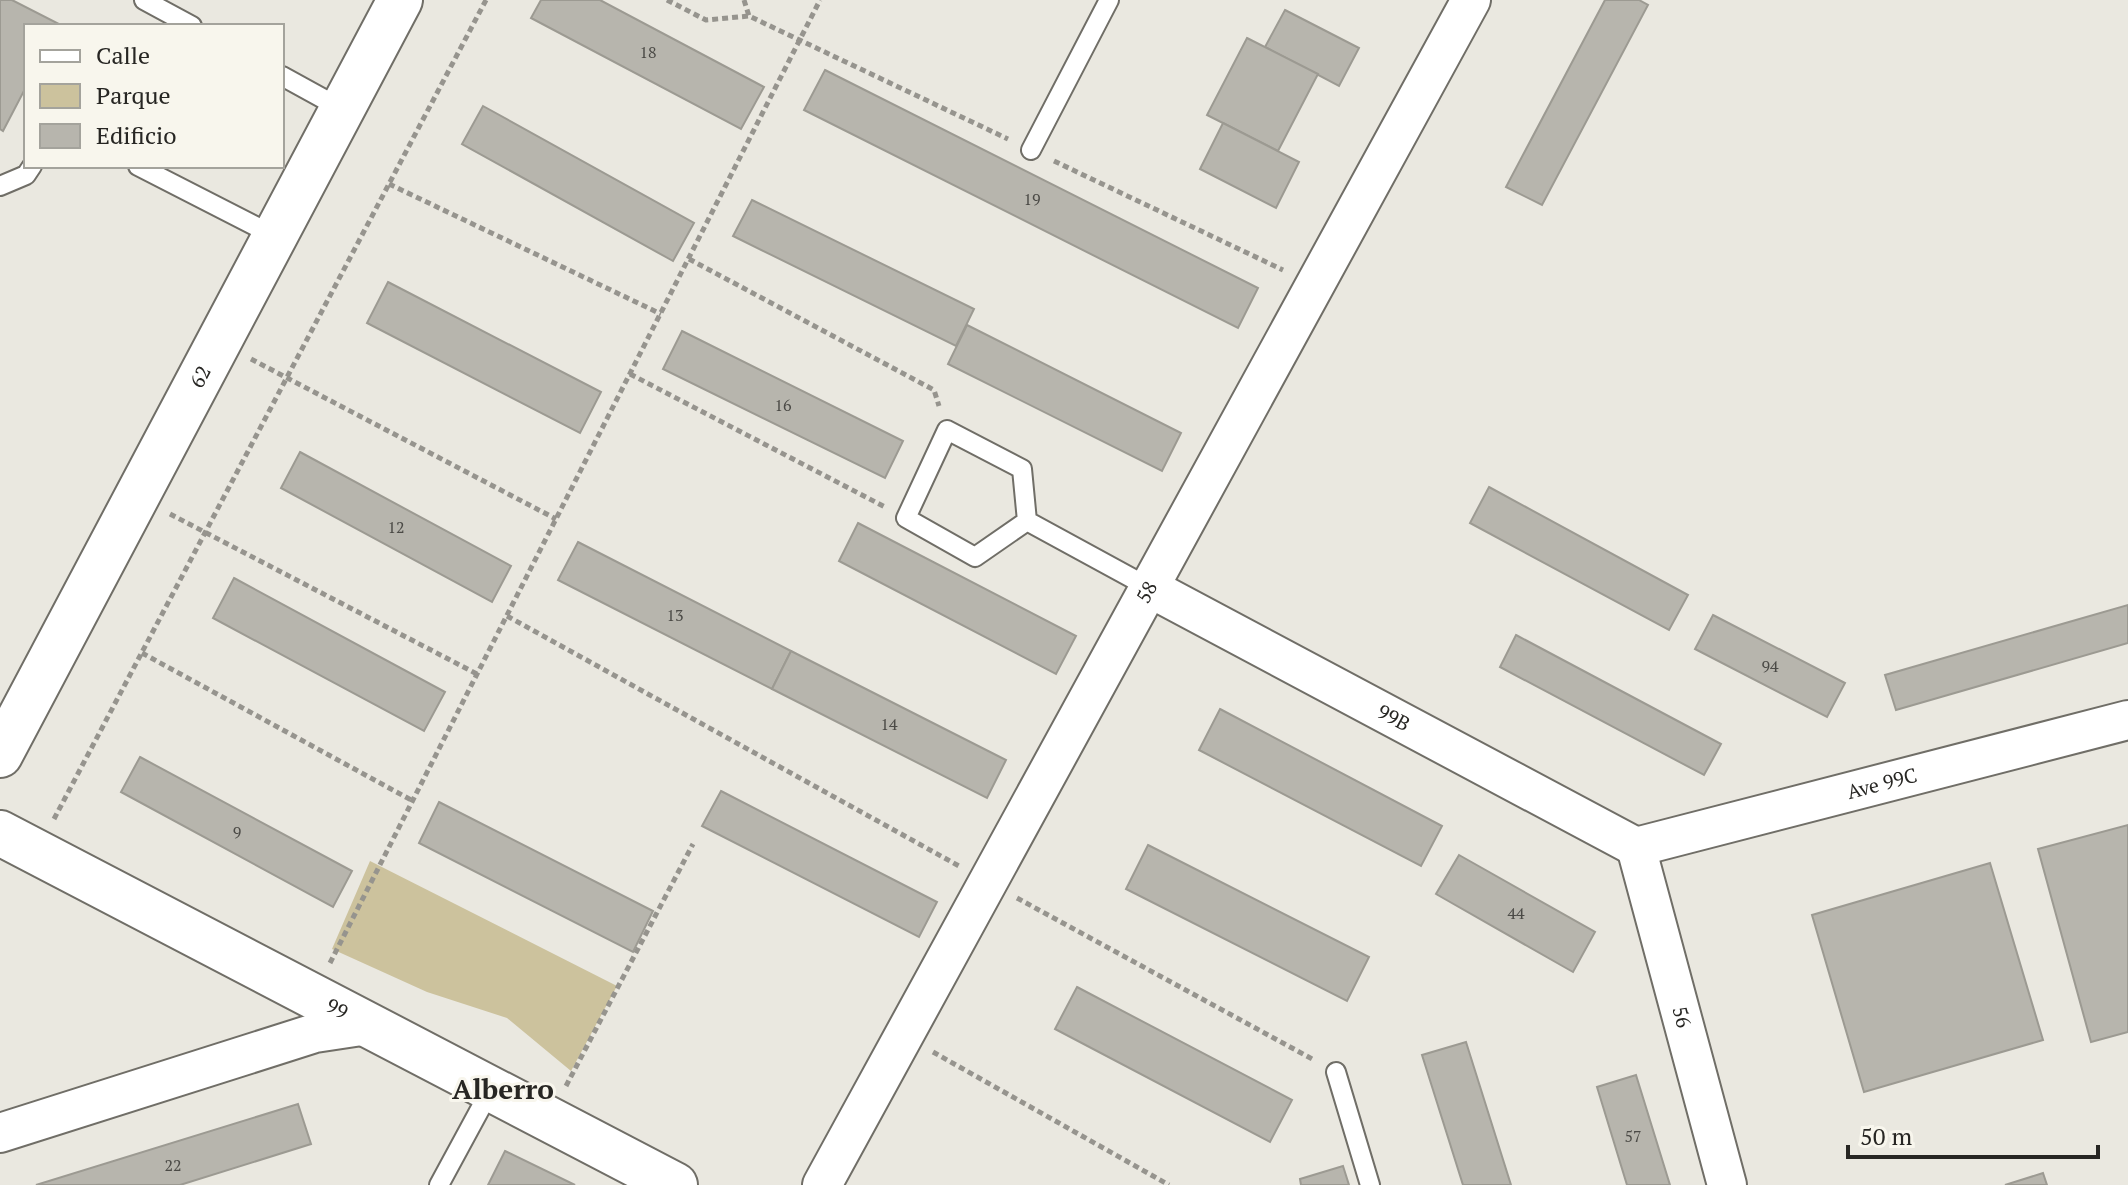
<svg xmlns="http://www.w3.org/2000/svg" width="2128" height="1185" viewBox="0 0 2128 1185" font-family="'PT Serif',serif">
<style>
.green{fill:#ccc29d}
.building{fill:#b7b5ad;stroke:#9c9a92;stroke-width:2}
.lines{fill:none;stroke-linecap:round;stroke-linejoin:round}
.service-casing{stroke:#706e67;stroke-width:22}
.minor-casing{stroke:#706e67;stroke-width:42}
.tertiary-casing{stroke:#706e67;stroke-width:48}
.path{stroke:#96948e;stroke-width:5;stroke-dasharray:6 4;stroke-linecap:butt}
.service{stroke:#fff;stroke-width:18}
.minor{stroke:#fff;stroke-width:38}
.tertiary{stroke:#fff;stroke-width:44}
.labels{text-anchor:middle;stroke-width:6;stroke-linejoin:round;paint-order:stroke}
.number-label{font-size:16px;fill:#4b4a46}
.street-label{font-size:20px;fill:#272623;stroke:#f8f6ed}
.district-label{font-size:28px;font-weight:bold;fill:#272623;stroke:#f8f6ed}
</style>
<rect width="100%" height="100%" fill="#eae8e0"/>
<!-- green -->
<polygon class="green" points="370,861 617,986 571,1071 507,1018 427,992 332,949"/>
<!-- building -->
<g class="building">
<polygon points="0,0 12,0 59,24 57,26 26,26 26,87 3,131 0,129"/>
<polygon points="541,0 600,0 764,87 741,129 531,18"/>
<polygon points="1605,0 1639,0 1648,5 1542,205 1506,187"/>
<polygon points="1285,10 1359,48 1339,86 1265,47"/>
<polygon points="1247,38 1318,74 1278,151 1207,115"/>
<polygon points="825,70 1258,288 1238,328 804,110"/>
<polygon points="483,106 694,223 673,261 462,144"/>
<polygon points="1223,123 1299,162 1276,208 1200,169"/>
<polygon points="752,200 974,309 956,346 733,236"/>
<polygon points="388,282 601,392 580,433 367,323"/>
<polygon points="967,325 1181,433 1162,471 948,364"/>
<polygon points="682,331 903,441 885,478 663,369"/>
<polygon points="300,452 511,566 492,602 281,488"/>
<polygon points="1489,487 1688,595 1669,630 1470,523"/>
<polygon points="858,523 1076,636 1056,674 839,561"/>
<polygon points="578,542 791,651 772,689 558,580"/>
<polygon points="234,578 445,692 424,731 213,618"/>
<polygon points="2128,605 2128,643 1896,710 1885,675"/>
<polygon points="1713,615 1845,683 1827,717 1695,649"/>
<polygon points="1516,635 1721,744 1704,775 1500,667"/>
<polygon points="791,651 1006,760 987,798 772,689"/>
<polygon points="1220,709 1442,826 1421,866 1199,750"/>
<polygon points="140,757 352,871 333,907 121,792"/>
<polygon points="721,791 937,902 919,937 702,826"/>
<polygon points="439,802 653,911 633,952 419,843"/>
<polygon points="2128,825 2128,1032 2091,1042 2038,849"/>
<polygon points="1148,845 1369,957 1347,1001 1126,889"/>
<polygon points="1459,855 1595,932 1573,972 1436,894"/>
<polygon points="1990,863 2043,1040 1864,1092 1812,915"/>
<polygon points="1077,987 1292,1100 1270,1142 1055,1029"/>
<polygon points="1466,1042 1511,1185 1463,1185 1422,1055"/>
<polygon points="1636,1075 1670,1185 1627,1185 1597,1087"/>
<polygon points="298,1104 311,1144 180,1185 36,1185"/>
<polygon points="505,1151 575,1185 488,1185"/>
<polygon points="1343,1166 1349,1185 1301,1185 1300,1179"/>
<polygon points="2043,1173 2047,1185 2005,1185"/>
</g>
<g class="lines">
<!-- service casing -->
<g class="service-casing">
<g id="service">
<polyline points="144,0 192,26"/>
<polyline points="282,76 342,109"/>
<polyline points="1031,150 1109,0"/>
<polyline points="138,166 275,236"/>
<polyline points="0,186 26,175 32,166"/>
<polyline points="1027,521 975,557 906,518 947,430 1022,469 1027,521 1150,588"/>
<polyline points="1336,1072 1370,1185"/>
<polyline points="439,1185 491,1089"/>
</g>
</g>
<!-- minor casing -->
<g class="minor-casing">
<g id="minor">
<path id="s1" d="M1150 588 1636 847"/>
<path id="s2" d="M1636 847 2128 720"/>
<path id="s3" d="M1636 847 1727 1185"/>
<polyline points="0,1133 315,1033 368,1025"/>
<path id="s4" d="M822 1185 1471 0"/>
</g>
</g>
<!-- tertiary casing -->
<g class="tertiary-casing">
<g id="tertiary">
<path id="s5" d="M0 755 400 0"/>
<path id="s6" d="M0 833 675 1185"/>
</g>
</g>
<!-- path -->
<g class="path">
<polyline points="667,0 706,20 749,16 1008,139"/>
<polyline points="744,0 749,16"/>
<polyline points="1054,161 1283,270"/>
<polyline points="389,184 661,314"/>
<polyline points="689,259 934,390 939,406"/>
<polyline points="251,359 556,519"/>
<polyline points="630,374 885,507"/>
<polyline points="170,514 477,674"/>
<polyline points="507,616 959,866"/>
<polyline points="142,653 413,801"/>
<polyline points="54,819 486,0"/>
<polyline points="1017,898 1314,1060"/>
<polyline points="330,963 820,0"/>
<polyline points="933,1052 1169,1185"/>
<polyline points="566,1086 693,844"/>
</g>
<!-- service -->
<use href="#service" class="service"/>
<!-- minor -->
<use href="#minor" class="minor"/>
<!-- tertiary -->
<use href="#tertiary" class="tertiary"/>
</g>
<g class="labels">
<!-- number labels -->
<g class="number-label">
<text x="648" y="58">18</text>
<text x="1032" y="205">19</text>
<text x="783" y="411">16</text>
<text x="396" y="533">12</text>
<text x="675" y="621">13</text>
<text x="1770" y="672">94</text>
<text x="889" y="730">14</text>
<text x="237" y="838">9</text>
<text x="1516" y="919">44</text>
<text x="1633" y="1142">57</text>
<text x="173" y="1171">22</text>
</g>
<!-- street labels -->
<g class="street-label">
<text dy="7" stroke="none"><textPath href="#s5" startOffset="428">62</textPath></text>
<text dy="7" stroke="none"><textPath href="#s4" startOffset="676">58</textPath></text>
<text dy="7" stroke="none"><textPath href="#s1" startOffset="276">99B</textPath></text>
<text dy="7" stroke="none"><textPath href="#s2" startOffset="254">Ave 99C</textPath></text>
<text dy="7" stroke="none"><textPath href="#s6" startOffset="380">99</textPath></text>
<text dy="7" stroke="none"><textPath href="#s3" startOffset="176">56</textPath></text>
</g>
<!-- district labels -->
<g class="district-label">
<text x="503" y="1099">Alberro</text>
</g>
</g>
<!-- legend -->
<rect x="24" y="24" width="260" height="144" fill="#f8f6ed" stroke="#a4a39c" stroke-width="2"/>
<rect x="40" y="50" width="40" height="12" fill="#ffffff" stroke="#a4a39c" stroke-width="2"/>
<text x="96" y="64" font-size="24" fill="#272623">Calle</text>
<rect x="40" y="84" width="40" height="24" fill="#ccc29d" stroke="#a4a39c" stroke-width="2"/>
<text x="96" y="104" font-size="24" fill="#272623">Parque</text>
<rect x="40" y="124" width="40" height="24" fill="#b7b5ad" stroke="#a4a39c" stroke-width="2"/>
<text x="96" y="144" font-size="24" fill="#272623">Edificio</text>
<!-- scale -->
<path d="M1848 1145v12h250v-12" fill="none" stroke="#272623" stroke-width="4"/>
<text x="1860" y="1145" font-size="24" fill="#272623" stroke="#f8f6ed" stroke-width="6" paint-order="stroke">50 m</text>
</svg>
